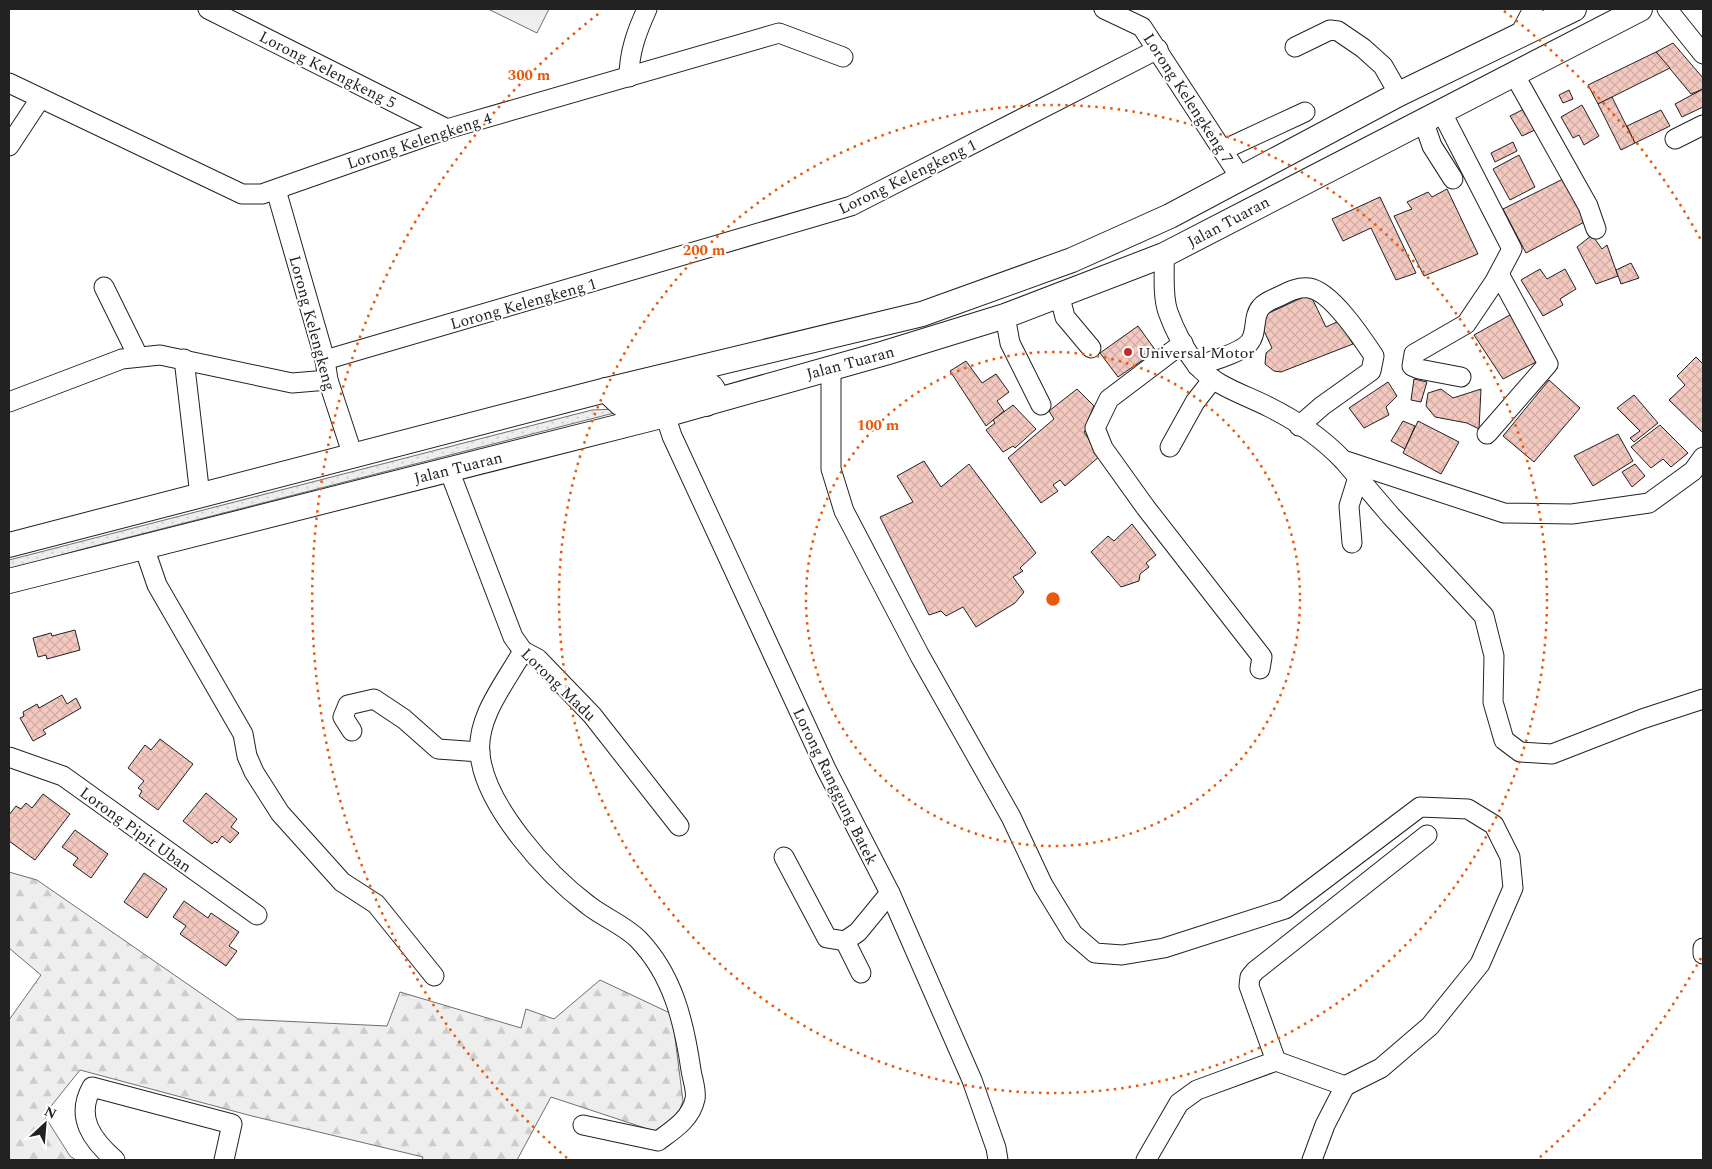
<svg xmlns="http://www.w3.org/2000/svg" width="1712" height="1169" viewBox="0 0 1712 1169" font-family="Spectral,serif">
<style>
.grass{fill:url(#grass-dots);stroke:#6f6f6f}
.forest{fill:url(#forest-firs);stroke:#6f6f6f}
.pitch{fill:#eee;stroke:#6f6f6f}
.building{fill:url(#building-cross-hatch);stroke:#222}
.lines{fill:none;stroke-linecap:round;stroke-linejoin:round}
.minor-casing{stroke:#222;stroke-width:21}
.major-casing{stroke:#222;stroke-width:26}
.minor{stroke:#fff;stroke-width:19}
.major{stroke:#fff;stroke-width:24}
.ring{fill:none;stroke:#e8590c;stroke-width:2.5;stroke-dasharray:2.5 5}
.poi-dot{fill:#c62828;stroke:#fff;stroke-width:2}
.labels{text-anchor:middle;stroke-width:4;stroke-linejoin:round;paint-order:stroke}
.street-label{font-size:16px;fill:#222;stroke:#fff}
.poi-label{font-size:16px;fill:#222;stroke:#fff;text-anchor:start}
.centre{fill:#e8590c;stroke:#fff;stroke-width:2.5}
.ring-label{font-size:15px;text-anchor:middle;font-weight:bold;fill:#e8590c;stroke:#fff;stroke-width:4;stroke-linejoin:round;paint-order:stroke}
</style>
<defs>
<pattern id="grass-dots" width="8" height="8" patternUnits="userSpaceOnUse" patternTransform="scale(1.25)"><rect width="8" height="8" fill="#eee"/><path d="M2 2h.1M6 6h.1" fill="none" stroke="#ccc" stroke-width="1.8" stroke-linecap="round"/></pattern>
<pattern id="forest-firs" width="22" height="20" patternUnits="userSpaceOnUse" patternTransform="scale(1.25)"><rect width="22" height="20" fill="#eee"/><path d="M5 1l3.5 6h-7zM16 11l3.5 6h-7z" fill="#ccc"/></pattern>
<pattern id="building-cross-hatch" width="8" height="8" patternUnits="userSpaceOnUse" patternTransform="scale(1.25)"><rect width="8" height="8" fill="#f3c9c0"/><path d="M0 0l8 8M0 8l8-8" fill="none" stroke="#d0aca5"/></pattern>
</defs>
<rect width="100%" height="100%" fill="#fff"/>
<!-- grass -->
<polygon class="grass" points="696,392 79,550 9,570 9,560 592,410 617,409"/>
<!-- forest -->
<polygon class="forest" points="9,872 37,880 238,1019 387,1026 400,992 521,1028 526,1009 554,1019 600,980 672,1014 683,1101 675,1122 654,1131 551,1097 517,1160 422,1160 423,1157 252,1116 80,1070 44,1115 70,1156 76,1160 9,1160 9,1020 41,975 9,948"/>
<!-- pitch -->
<polygon class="pitch" points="488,9 549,9 537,33"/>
<!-- building -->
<g class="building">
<polygon points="1673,43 1703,78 1703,89 1691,94 1656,52"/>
<polygon points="1656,52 1670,68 1598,104 1588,85"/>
<polygon points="1703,89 1703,107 1682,117 1675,104"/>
<polygon points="1569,90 1573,99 1563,103 1559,95"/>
<polygon points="1612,97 1635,143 1621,150 1598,104"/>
<polygon points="1582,105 1599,136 1584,145 1579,135 1573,138 1561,117"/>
<polygon points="1528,107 1537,129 1522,136 1510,116"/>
<polygon points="1661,110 1670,126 1635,143 1627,126"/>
<polygon points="1513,142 1517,151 1495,162 1491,153"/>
<polygon points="1519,155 1535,187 1510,200 1493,169"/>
<polygon points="1569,176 1590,219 1526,253 1503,209"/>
<polygon points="1447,189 1478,254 1424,276 1394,216 1412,209 1407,202 1428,192 1432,197"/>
<polygon points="1380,197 1416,273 1396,280 1371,228 1343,241 1332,219"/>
<polygon points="1592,235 1602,249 1607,245 1618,276 1596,284 1577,247"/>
<polygon points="1631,263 1639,278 1621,284 1616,270"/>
<polygon points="1540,269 1547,279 1565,269 1576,289 1560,299 1563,305 1543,316 1521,280"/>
<polygon points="1310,294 1326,327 1339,321 1353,344 1281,372 1274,371 1265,364 1266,353 1272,348 1258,318"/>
<polygon points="1510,315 1540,360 1503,379 1474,335"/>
<polygon points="1138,326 1156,351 1118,377 1100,353"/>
<polygon points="1696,357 1703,364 1703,433 1669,400 1685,385 1677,376"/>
<polygon points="966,361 982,383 996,374 1009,392 997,401 1004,411 986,426 950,371"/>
<polygon points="1414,379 1427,382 1421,402 1411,400"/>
<polygon points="1549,380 1580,408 1534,462 1503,436"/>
<polygon points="1388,382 1397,396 1386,407 1389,415 1364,428 1349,408"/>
<polygon points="1077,389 1094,406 1087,422 1090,425 1084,432 1100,456 1065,486 1060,480 1053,485 1058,491 1041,503 1008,458 1054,419 1049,411"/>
<polygon points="1441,389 1453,398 1481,389 1479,429 1467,423 1435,417 1426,406 1428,393"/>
<polygon points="1634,395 1658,423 1634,442 1630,438 1640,431 1617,408"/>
<polygon points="1013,405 1036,429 1015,448 1013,446 1003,452 986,430 995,423 993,420"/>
<polygon points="1403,421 1415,426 1405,449 1391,441"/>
<polygon points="1418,421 1459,442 1441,474 1403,453"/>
<polygon points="1660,425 1688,453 1671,467 1663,459 1651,468 1631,447"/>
<polygon points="1618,434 1633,461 1593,486 1574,456"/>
<polygon points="924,461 941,487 969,464 1036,553 1020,568 1023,571 1013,577 1024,592 1015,603 976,627 963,607 946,616 941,611 929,615 880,517 913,502 897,476"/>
<polygon points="1635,464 1645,476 1632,487 1622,472"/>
<polygon points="1132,524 1156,555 1146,563 1149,567 1140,574 1139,581 1121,587 1091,552 1108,536 1114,541"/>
<polygon points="75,630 80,650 47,659 46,655 38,657 33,638 51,633 52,636"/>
<polygon points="62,695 67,704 76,698 81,708 43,730 46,734 33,741 20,718 24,716 23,712 37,704 39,708"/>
<polygon points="160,739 193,764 158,810 139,796 142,791 138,788 144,781 128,768 145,745 151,750"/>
<polygon points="206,793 237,819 231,827 239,833 230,843 222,836 217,843 215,841 212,844 183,821"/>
<polygon points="43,794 70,814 35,860 9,841 9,815 16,806 21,809 26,803 32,808"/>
<polygon points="75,830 108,854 91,878 73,865 78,858 62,847"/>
<polygon points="144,873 167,889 147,918 124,902"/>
<polygon points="184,901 208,918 211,913 239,932 229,946 237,951 226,966 180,934 186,926 173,917"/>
</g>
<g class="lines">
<!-- minor casing -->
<g class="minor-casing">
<g id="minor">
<polyline points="208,9 447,129"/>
<polyline points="1104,9 1142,27 1242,180"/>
<polyline points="1667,9 1703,54"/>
<polyline points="1515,37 1521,32 1533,9"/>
<polyline points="1295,47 1330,30 1338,31 1363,48 1383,66 1399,94"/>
<polyline points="1514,74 1588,206 1596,229"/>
<path d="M629 77C629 52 637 31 647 9"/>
<polyline points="9,83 242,194 262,194 447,129 779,33 843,57"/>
<polyline points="1441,111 1512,249 1495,281 1466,324 1414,354 1412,366 1419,369 1461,377"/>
<polyline points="1423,120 1432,146 1453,179"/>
<polyline points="1675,139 1703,125"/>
<polyline points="9,146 40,99"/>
<polyline points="1223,150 1305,112"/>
<polyline points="276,190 325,360 328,380 353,456"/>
<path d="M1164 255C1165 272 1162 295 1168 312 1174 329 1185 351 1197 365 1214 386 1246 395 1269 407 1295 420 1323 439 1343 460L1504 513 1572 514 1649 503 1693 471 1703 457"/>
<polyline points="104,287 138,356"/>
<polyline points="1059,294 1065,317 1091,348"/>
<polyline points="1005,316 1010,343 1041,405"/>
<polyline points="1183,343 1109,399 1095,428 1103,448 1146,508 1262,657 1260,669"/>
<polyline points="184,359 200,496"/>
<polyline points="325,360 851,206 1158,49"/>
<path d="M1197 366C1211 361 1239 354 1249 343 1258 333 1252 317 1261 307 1265 302 1274 299 1280 296 1290 291 1298 287 1309 288 1331 291 1362 338 1374 356L1371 371 1322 406 1299 426"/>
<polyline points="831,367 831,469 844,511 920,656 1011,817 1043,885 1073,934 1095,953 1122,955 1164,948 1285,909 1420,807 1468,809 1494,825 1510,857 1513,888 1480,964 1430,1026 1381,1068 1345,1086"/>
<polyline points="9,402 122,359 160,355 292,383 328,380"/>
<polyline points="665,415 672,436 826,769 890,893 972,1080 996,1148 998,1160"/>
<polyline points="1487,434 1548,364 1499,274"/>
<polyline points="1170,447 1195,402 1213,379"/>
<polyline points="1344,461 1391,516 1484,616 1494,656 1493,702 1504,740 1520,752 1552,754 1642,719 1703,699"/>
<polyline points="449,470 513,637 523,651 538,659 592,715 679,826"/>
<polyline points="1352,543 1349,506 1358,477"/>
<polyline points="144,547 157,585 243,734 247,756 254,772 280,813 342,882 376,904 434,976"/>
<path d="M523 651C506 682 476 717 480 754 485 806 547 874 588 905 603 917 624 925 638 939 673 975 684 1022 691 1070 692 1078 697 1091 695 1099 691 1119 673 1130 658 1141L583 1125"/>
<polyline points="352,731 343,717 348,705 374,699 404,719 438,749 480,752"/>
<polyline points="9,757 63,776 257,915"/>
<polyline points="784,857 827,938 845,941 858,932 890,893"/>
<polyline points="845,941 861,973"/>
<polyline points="1703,948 1703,954"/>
<polyline points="1276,1061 1249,986 1250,977 1255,971 1427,835"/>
<path d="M115 1160C92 1140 75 1117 92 1087L232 1124 224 1160"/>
<polyline points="1146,1160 1179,1103 1197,1090 1276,1061 1345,1086"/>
<polyline points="1312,1160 1325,1125 1345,1086"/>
</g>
</g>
<!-- major casing -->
<g class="major-casing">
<g id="major">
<path d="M606 390 621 404 706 384C712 386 715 390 714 397L706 404"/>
<polyline points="9,545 606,390 922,314 1072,260 1170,216 1399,94 1574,9"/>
<polyline points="9,581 665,415 885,353 1005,316 1164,255 1640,9"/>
</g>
</g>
<!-- minor -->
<use href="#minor" class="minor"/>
<!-- major -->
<use href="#major" class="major"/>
</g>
<!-- distance rings -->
<g class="ring">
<circle cx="1053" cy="599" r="247"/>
<circle cx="1053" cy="599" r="494"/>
<path d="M1701 958A741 741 0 0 1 1539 1158M567 1158A741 741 0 0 1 602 11M1504 11A741 741 0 0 1 1701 240"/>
</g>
<!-- markers -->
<circle class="poi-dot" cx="1128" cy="352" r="5"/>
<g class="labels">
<!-- street labels -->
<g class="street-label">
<text transform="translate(328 69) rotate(27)" y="6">Lorong Kelengkeng 5</text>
<text transform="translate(1189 98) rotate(57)" y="6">Lorong Kelengkeng 7</text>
<text transform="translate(419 140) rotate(-18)" y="6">Lorong Kelengkeng 4</text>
<text transform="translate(907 176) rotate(-26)" y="6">Lorong Kelengkeng 1</text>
<text transform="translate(1228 221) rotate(-28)" y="6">Jalan Tuaran</text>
<text transform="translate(523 303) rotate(-16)" y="6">Lorong Kelengkeng 1</text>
<text transform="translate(313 323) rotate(75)" y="6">Lorong Kelengkeng</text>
<text transform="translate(850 362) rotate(-15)" y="6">Jalan Tuaran</text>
<text transform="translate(458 467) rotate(-14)" y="6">Jalan Tuaran</text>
<text transform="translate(559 684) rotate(44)" y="6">Lorong Madu</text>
<text transform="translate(836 786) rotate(64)" y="6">Lorong Ranggung Batek</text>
<text transform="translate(136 829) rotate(36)" y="6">Lorong Pipit Uban</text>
</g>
<!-- poi labels -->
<g class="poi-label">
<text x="1138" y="358">Universal Motor</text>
</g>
</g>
<circle cx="1053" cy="599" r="8" class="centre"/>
<g class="ring-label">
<text x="529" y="80">300 m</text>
<text x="704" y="255">200 m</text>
<text x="878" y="430">100 m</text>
</g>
<!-- border -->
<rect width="1712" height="1169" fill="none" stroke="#222222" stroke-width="20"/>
<!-- north arrow -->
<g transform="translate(45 1124) rotate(26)" stroke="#ffffff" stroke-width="4" paint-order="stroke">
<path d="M0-4L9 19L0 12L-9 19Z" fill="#222222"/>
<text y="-8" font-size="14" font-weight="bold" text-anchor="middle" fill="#222222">N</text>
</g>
</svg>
